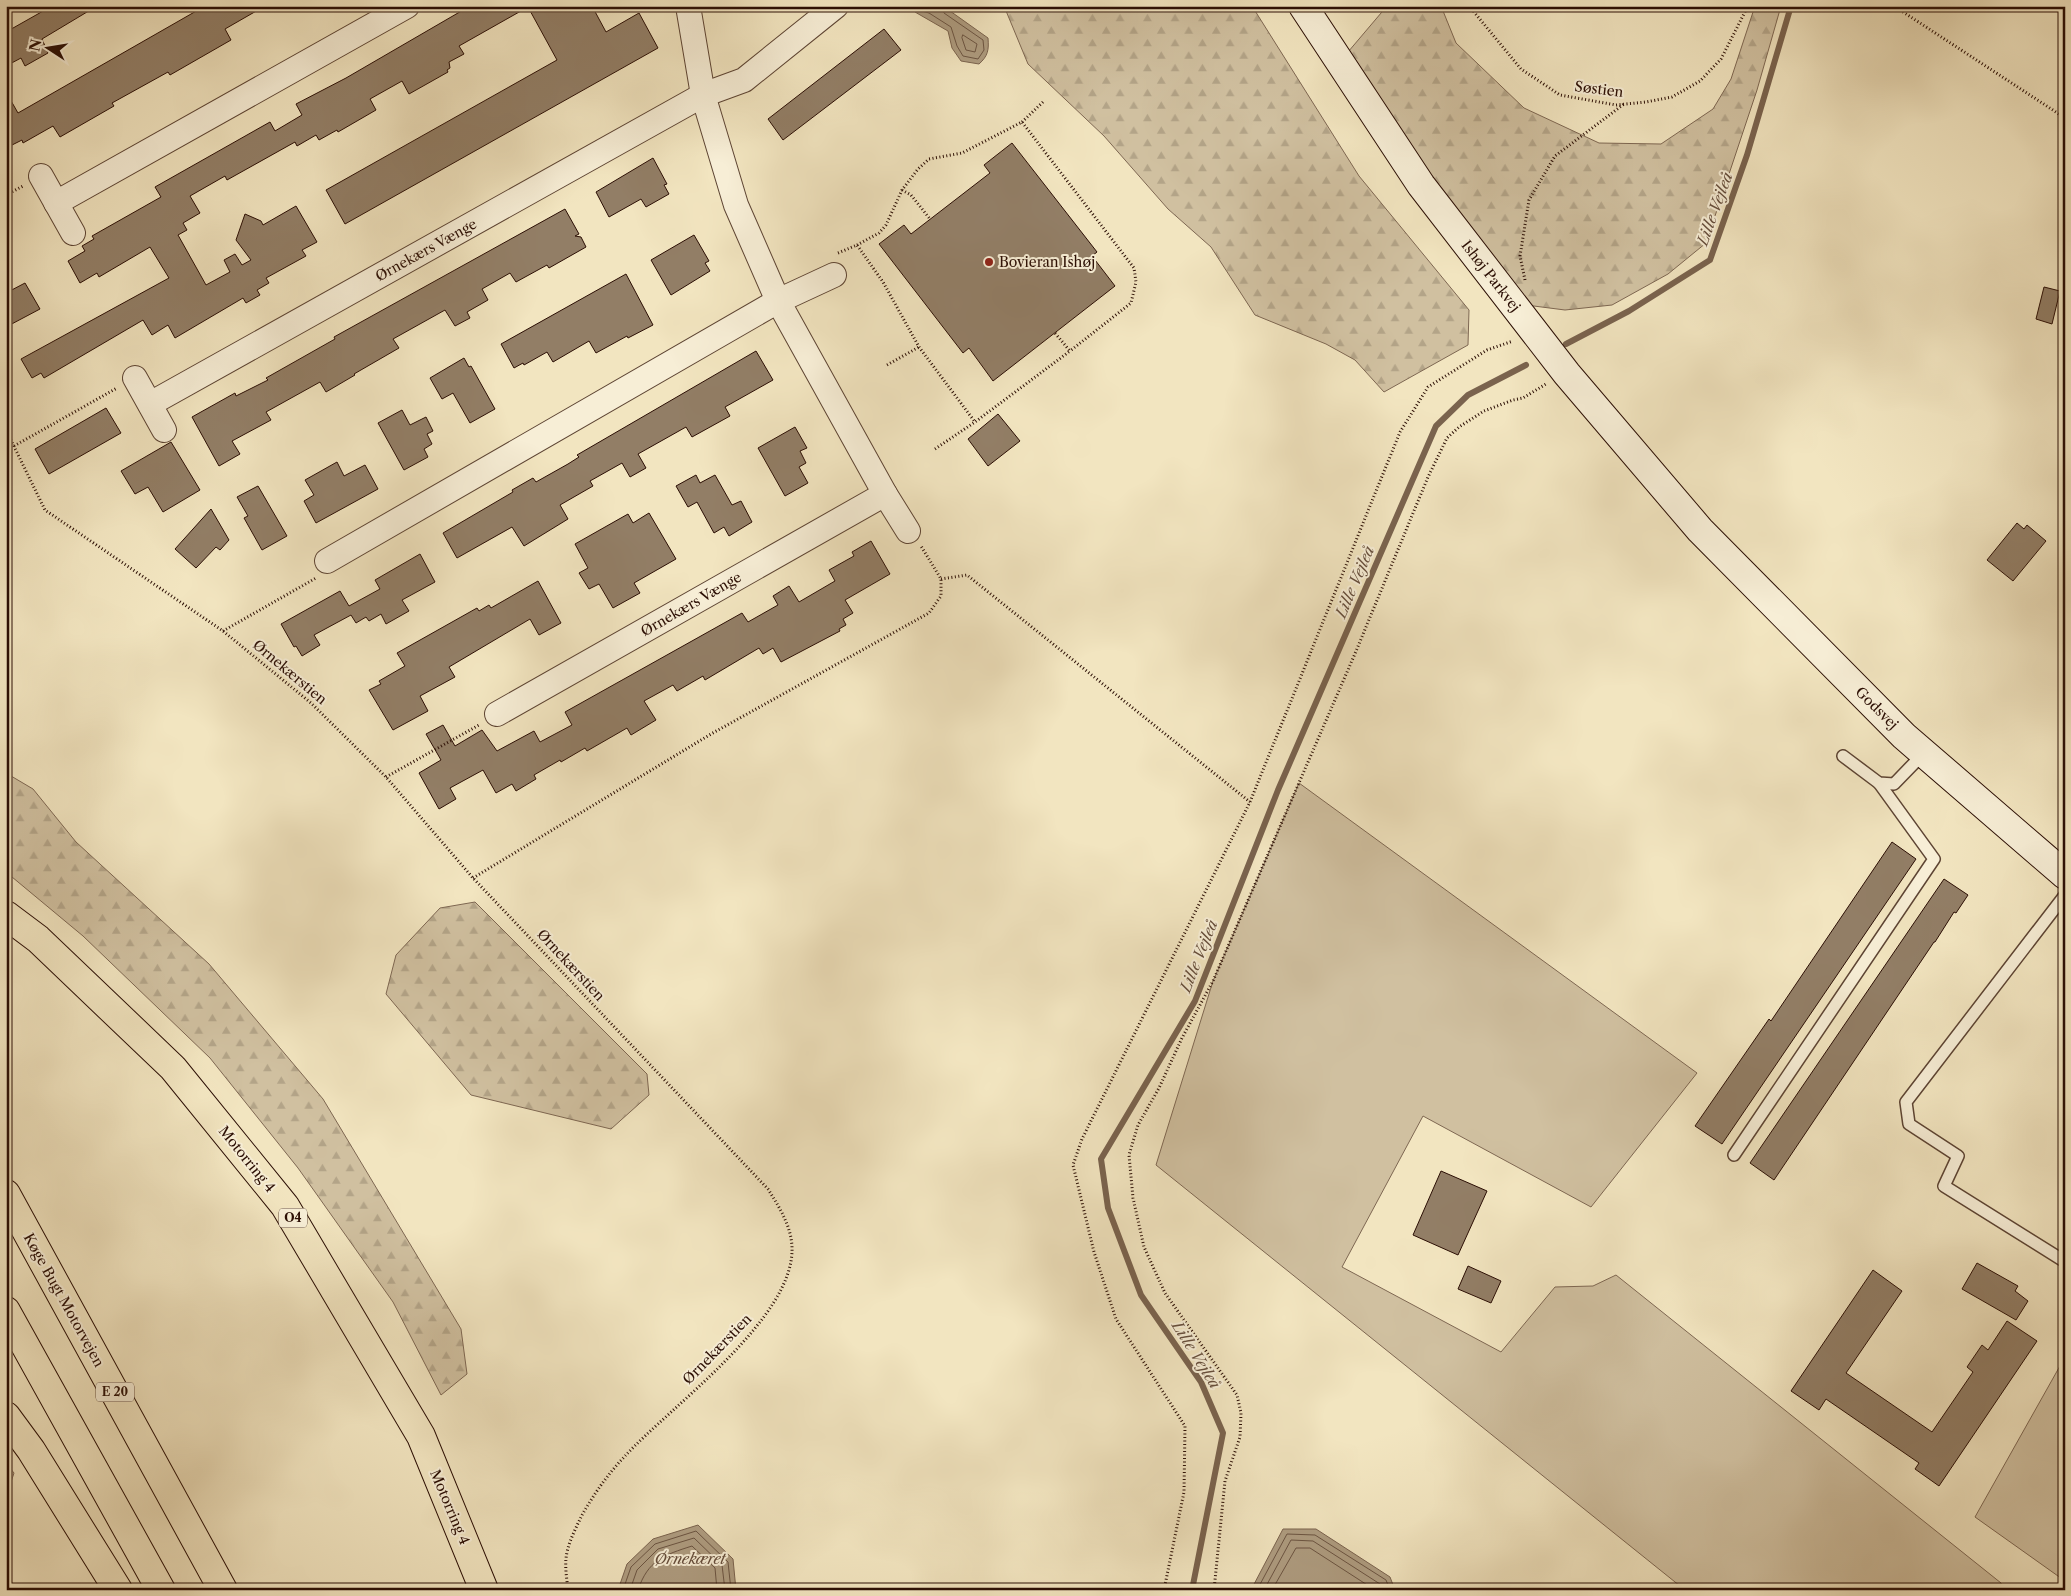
<svg xmlns="http://www.w3.org/2000/svg" width="2071" height="1596" viewBox="0 0 2071 1596" font-family="'Libre Caslon Text',serif">
<style>
.grass{fill:#d0c0a0;stroke:#7e6752}
.forest{fill:url(#forest-firs);stroke:#7e6752}
.water{fill:#ae9c80;stroke:#7a634e}
.lines{fill:none;stroke-linecap:round;stroke-linejoin:round}
.shore{stroke:#6c5542;stroke-width:1}
.stream{stroke:#7a634e;stroke-width:6}
.building{fill:#927e66;stroke:#2b0e04}
.lane-casing{stroke:#5d4433;stroke-width:14}
.street-casing{stroke:#5d4433;stroke-width:26}
.secondary-casing{stroke:#2b0e04;stroke-width:30}
.highway-casing{stroke:#2b0e04;stroke-width:30}
.path{stroke:#2b0e04;stroke-width:3;stroke-dasharray:1 2.5;stroke-linecap:butt}
.lane{stroke:#f7eed6;stroke-width:11}
.street{stroke:#f7eed6;stroke-width:24}
.secondary{stroke:#f7eed6;stroke-width:28}
.highway{stroke:#f2e5c0;stroke-width:28}
.poi-dot{fill:#8f2418;stroke:#f7eed6;stroke-width:2}
.labels{text-anchor:middle;stroke-width:4;stroke-linejoin:round;paint-order:stroke}
.shield{fill:#f7eed6;stroke:#685143;stroke-width:1}
.shield-label{font-size:12px;font-weight:bold;fill:#2b0e04}
.street-label{font-size:14px;fill:#2b0e04;stroke:#f7eed6}
.poi-label{font-size:14px;fill:#2b0e04;stroke:#f7eed6;text-anchor:start}
.water-label{font-size:15px;font-style:italic;fill:#664e3c;stroke:#f7eed6}
</style>
<defs>
<pattern id="forest-firs" width="22" height="20" patternUnits="userSpaceOnUse" patternTransform="scale(1.25)"><rect width="22" height="20" fill="#d0c0a0"/><path d="M5 1l3.5 6h-7zM16 11l3.5 6h-7z" fill="#b3a488"/></pattern>
</defs>
<rect width="100%" height="100%" fill="#f2e5c0"/>
<filter id="stains"><feTurbulence type="fractalNoise" baseFrequency=".004" numOctaves="4"/><feColorMatrix values="0 0 0 0 .2 0 0 0 0 .09 0 0 0 0 .02 0 0 0 .5 -.17"/></filter>
<radialGradient id="worn" r=".72"><stop offset=".6" stop-color="#630" stop-opacity="0"/><stop offset="1" stop-color="#630" stop-opacity=".3"/></radialGradient>
<!-- grass -->
<g class="grass">
<polygon points="1299,783 1697,1073 1591,1207 1423,1116 1342,1267 1501,1352 1555,1287 1593,1286 1616,1275 2001,1583 2002,1590 1685,1590 1156,1165 1213,981"/>
<polygon points="2065,1357 2065,1581 1975,1517"/>
</g>
<!-- forest -->
<g class="forest">
<polygon points="1004,6 1083,6 1087,8 1089,6 1252,6 1359,176 1469,310 1468,345 1384,392 1355,360 1326,344 1255,315 1211,247 1168,209 1104,136 1028,64"/>
<polygon points="1387,6 1441,6 1456,43 1524,108 1599,143 1661,144 1713,109 1731,79 1755,6 1781,6 1757,90 1706,243 1668,274 1612,305 1565,310 1526,305 1417,158 1348,52"/>
<polygon points="6,773 33,789 76,842 209,964 323,1099 461,1329 467,1374 441,1395 393,1302 298,1168 210,1058 83,936 6,872"/>
<polygon points="475,902 647,1074 649,1095 611,1129 471,1095 386,994 396,955 440,908"/>
<polygon points="6,1463 14,1473 6,1497"/>
</g>
<!-- water -->
<g class="water">
<path d="M914 6H943L988 38C989 50 988 56 979 64L961 61 952 48 948 31 915 12Z"/>
<polygon points="698,1525 733,1559 736,1590 618,1590 627,1564 653,1539"/>
<polygon points="1283,1529 1316,1529 1390,1577 1395,1590 1251,1590"/>
</g>
<g class="lines">
<!-- shore -->
<g class="shore">
<polyline points="919,6 922,11 929,13 951,27 957,46 963,56 978,59 984,50 983,40 944,13 942,6"/>
<polygon points="963,35 977,44 975,52 966,50 962,38"/>
<polyline points="623,1590 631,1567 655,1544 696,1531 728,1562 731,1590"/>
<polyline points="630,1590 637,1570 658,1549 694,1538 722,1565 725,1590"/>
<path d="M638 1590C648 1560 664 1555 692 1546L715 1568 717 1590"/>
<polyline points="1257,1590 1287,1534 1315,1535 1386,1580 1390,1590"/>
<polyline points="1264,1590 1291,1540 1313,1541 1380,1584 1383,1590"/>
<polyline points="1272,1590 1296,1548 1310,1548 1375,1590"/>
</g>
<!-- stream -->
<g class="stream">
<polyline points="1566,344 1629,311 1710,260 1747,155 1791,6"/>
<polyline points="1192,1590 1223,1433 1201,1382 1141,1295 1108,1208 1101,1159 1195,1001 1278,790 1436,426 1468,395 1526,365"/>
</g>
</g>
<!-- building -->
<g class="building">
<polygon points="52,6 97,6 42,39 48,53 25,66 21,58 6,66 6,32"/>
<polygon points="205,6 265,6 225,29 231,40 170,75 168,72 112,103 114,106 60,137 53,126 23,143 22,140 6,148 6,92 18,113"/>
<polygon points="470,6 592,6 606,32 639,13 658,48 345,224 326,190 557,60 528,7 459,46 464,54 449,62 450,68 447,70 448,72 409,94 402,81 370,99 376,110 338,132 337,130 319,140 316,135 297,146 295,142 227,180 225,176 190,196 200,213 183,223 187,230 178,235 206,285 230,272 224,260 235,254 242,265 251,260 236,240 245,214 261,221 263,225 296,206 317,242 302,250 306,256 266,278 269,283 257,290 260,295 246,303 243,298 175,338 168,325 152,335 143,320 44,378 41,373 32,378 21,359 169,278 150,247 99,277 97,273 80,283 68,261 85,251 82,246 94,239 92,236 161,197 155,187 270,122 275,131 302,115 296,104 346,78"/>
<polygon points="884,29 901,50 783,140 768,119"/>
<polygon points="1012,143 1097,252 1092,256 1115,286 993,381 969,348 963,353 879,244 904,225 911,234 990,173 984,165"/>
<polygon points="653,158 667,184 664,185 669,194 646,207 641,199 609,217 596,192"/>
<polygon points="565,209 579,234 575,236 581,237 586,247 549,268 547,265 516,282 510,273 482,289 488,300 467,312 470,318 455,326 445,310 393,339 399,348 354,374 355,375 326,392 320,382 266,412 271,420 232,441 240,454 219,466 192,417 235,393 236,396 268,380 266,378 335,339 334,337"/>
<polygon points="694,235 709,261 705,263 710,271 671,295 651,260"/>
<polygon points="626,274 653,325 628,338 627,336 596,353 589,341 553,362 547,352 524,365 523,363 514,368 501,344"/>
<polygon points="25,283 40,309 6,327 6,293"/>
<polygon points="2044,287 2060,291 2052,324 2036,319"/>
<polygon points="756,351 773,380 725,407 730,416 692,437 686,427 638,454 646,468 630,477 622,463 590,481 593,486 560,505 568,519 524,546 512,527 457,558 443,533 513,492 512,490 533,478 536,482 568,464 579,457 577,455"/>
<polygon points="464,358 469,367 471,366 495,409 470,423 453,393 442,399 430,378"/>
<polygon points="106,408 121,433 49,474 35,449"/>
<polygon points="402,410 410,425 426,417 433,431 427,434 432,444 424,449 428,457 404,470 378,423"/>
<polygon points="998,414 1020,441 988,466 968,439"/>
<polygon points="795,427 807,448 800,451 806,463 799,467 808,483 785,496 758,448"/>
<polygon points="171,442 200,490 163,512 148,487 135,494 121,471"/>
<polygon points="337,462 344,476 365,465 378,489 316,523 304,501 314,495 305,480"/>
<polygon points="696,475 700,483 715,475 732,505 741,501 752,522 729,536 724,527 714,533 697,502 688,507 676,486"/>
<polygon points="258,486 287,536 262,550 244,518 248,516 237,497"/>
<polygon points="211,509 229,540 220,550 216,547 196,568 175,549"/>
<polygon points="649,513 676,559 634,583 640,593 613,608 599,584 589,589 579,573 588,568 575,544 628,514 633,523"/>
<polygon points="2017,523 2024,529 2027,525 2046,541 2013,581 1987,560"/>
<polygon points="871,541 890,574 845,600 853,613 843,619 846,625 839,629 840,631 781,662 773,648 763,654 759,648 705,680 703,676 677,691 673,685 644,701 656,720 631,735 627,728 587,751 585,748 561,762 560,760 534,775 536,779 516,791 512,784 496,793 483,770 450,788 456,799 439,809 419,773 441,760 426,734 443,725 455,746 482,730 497,751 534,731 540,742 572,725 565,712 742,613 748,622 778,605 773,596 789,586 799,602 835,581 829,570 854,556 852,552"/>
<polygon points="420,554 435,582 402,600 409,611 386,624 381,614 369,621 366,617 356,623 351,615 314,635 320,645 302,656 296,646 294,647 281,624 340,591 349,606 380,589 375,580"/>
<polygon points="538,581 561,623 539,635 530,619 449,667 455,677 420,696 428,711 393,730 369,690 381,684 379,681 405,666 397,653 477,608 479,611 489,605 491,608"/>
<polygon points="1892,842 1916,859 1722,1144 1695,1126 1769,1019 1771,1021"/>
<polygon points="1944,879 1968,895 1956,913 1954,912 1935,942 1934,942 1774,1180 1750,1163"/>
<polygon points="1441,1171 1487,1191 1458,1255 1413,1235"/>
<polygon points="1977,1263 2018,1286 2015,1291 2028,1301 2016,1320 1962,1289"/>
<polygon points="1468,1266 1501,1281 1491,1303 1458,1289"/>
<polygon points="1873,1270 1902,1291 1846,1373 1932,1432 1973,1372 1967,1367 1982,1345 1988,1350 2007,1321 2037,1341 1939,1486 1915,1469 1919,1463 1826,1399 1819,1410 1791,1391"/>
</g>
<g class="lines">
<!-- lane casing -->
<g class="lane-casing">
<g id="lane">
<polyline points="1843,756 1879,783 1894,784 1924,753"/>
<polyline points="1734,1155 1934,859 1879,783"/>
<polyline points="2064,1261 1944,1186 1958,1156 1909,1124 1906,1102 2065,895"/>
</g>
</g>
<!-- street casing -->
<g class="street-casing">
<g id="street">
<polyline points="688,6 703,95 736,205 778,301 885,494 908,531"/>
<polyline points="41,176 73,233"/>
<polyline points="56,203 407,6"/>
<polyline points="135,378 164,430"/>
<polyline points="150,404 703,95 744,80 836,6"/>
<polyline points="327,561 778,301 834,275"/>
<polyline points="497,714 885,494"/>
</g>
</g>
<!-- secondary casing -->
<g class="secondary-casing">
<polyline id="secondary" points="1303,6 1421,185 1567,374 1700,530 1904,736 2065,875"/>
</g>
<!-- highway casing -->
<g class="highway-casing">
<g id="highway">
<polyline points="6,915 38,939 173,1068 285,1206 421,1436 484,1590"/>
<polyline points="6,1194 223,1590"/>
<polyline points="6,1311 161,1590"/>
<polyline points="6,1416 31,1450 118,1590"/>
</g>
</g>
<!-- path -->
<g class="path">
<polyline points="1469,6 1521,69 1560,95 1616,105 1646,102 1672,97 1700,81 1721,59 1748,6"/>
<polyline points="1894,6 2065,118"/>
<polyline points="1022,122 1044,101"/>
<polyline points="902,190 911,195 930,219"/>
<polyline points="6,195 23,186"/>
<polyline points="857,245 879,233 886,225 902,190 918,169 929,159 962,153 1022,122 1134,268 1136,282 1131,303 1070,351"/>
<polyline points="838,253 857,245 883,282 919,347 975,422 1070,351 1055,333"/>
<polyline points="1525,280 1520,256 1529,200 1555,156 1624,104"/>
<polyline points="887,365 919,347"/>
<path d="M6 430 45 510 223 631 311 703 386 777 473 878 768 1189C779 1207 791 1225 792 1247 795 1318 671 1406 625 1456 608 1474 593 1495 581 1517 575 1530 567 1545 566 1559 565 1569 567 1580 568 1590"/>
<polyline points="14,446 117,388"/>
<polyline points="935,449 975,422"/>
<polyline points="941,579 967,575 1250,802"/>
<polyline points="223,631 316,578"/>
<polyline points="386,777 479,725"/>
<polyline points="473,878 711,734 929,613 941,596 941,579 921,546"/>
<polyline points="1164,1590 1184,1492 1185,1426 1116,1319 1094,1252 1073,1165 1082,1139 1250,802 1400,432 1428,387 1487,350 1513,341"/>
<polyline points="1214,1590 1225,1481 1240,1437 1241,1413 1237,1395 1165,1293 1144,1247 1133,1198 1129,1155 1138,1125 1159,1088 1182,1038 1213,981 1354,656 1428,477 1447,438 1459,427 1484,411 1513,400 1523,398 1546,384"/>
</g>
<!-- lane -->
<use href="#lane" class="lane"/>
<!-- street -->
<use href="#street" class="street"/>
<!-- secondary -->
<use href="#secondary" class="secondary"/>
<!-- highway -->
<use href="#highway" class="highway"/>
</g>
<!-- markers -->
<circle class="poi-dot" cx="989" cy="262" r="5"/>
<g class="labels">
<!-- shield labels -->
<g class="shield">
<rect x="279" y="1208.5" width="28" height="19" rx="4"/>
<rect x="96" y="1382.5" width="38" height="19" rx="4"/>
</g>
<g class="shield-label">
<text x="293" y="1222">O4</text>
<text x="115" y="1396">E 20</text>
</g>
<!-- street labels -->
<g class="street-label">
<text transform="translate(1599 89) rotate(7)" y="5">Søstien</text>
<text transform="translate(426 250) rotate(-29)" y="5">Ørnekærs Vænge</text>
<text transform="translate(1491 276) rotate(52)" y="5">Ishøj Parkvej</text>
<text transform="translate(691 604) rotate(-30)" y="5">Ørnekærs Vænge</text>
<text transform="translate(290 672) rotate(40)" y="5">Ørnekærstien</text>
<text transform="translate(1877 708) rotate(45)" y="5">Godsvej</text>
<text transform="translate(571 965) rotate(47)" y="5">Ørnekærstien</text>
<text transform="translate(247 1159) rotate(51)" y="5">Motorring 4</text>
<text transform="translate(64 1300) rotate(61)" y="5">Køge Bugt Motorvejen</text>
<text transform="translate(717 1349) rotate(-46)" y="5">Ørnekærstien</text>
<text transform="translate(450 1507) rotate(67)" y="5">Motorring 4</text>
</g>
<!-- poi labels -->
<g class="poi-label">
<text x="999" y="267">Bovieran Ishøj</text>
</g>
<!-- water labels -->
<g class="water-label">
<text transform="translate(1715 209) rotate(-70)" y="5">Lille Vejleå</text>
<text transform="translate(1355 582) rotate(-67)" y="5">Lille Vejleå</text>
<text transform="translate(1199 956) rotate(-68)" y="5">Lille Vejleå</text>
<text transform="translate(1196 1355) rotate(58)" y="5">Lille Vejleå</text>
<text x="690" y="1564">Ørnekæret</text>
</g>
</g>
<!-- margin -->
<rect width="2071" height="1596" fill="none" stroke="#f2e5c0" stroke-width="25"/>
<rect x="8" y="8" width="2056" height="1581" fill="none" stroke="#2b0e04" stroke-width="2.5"/>
<rect x="12" y="12" width="2046" height="1571" fill="none" stroke="#2b0e04"/>
<!-- north arrow -->
<g transform="translate(48 48) rotate(282)" stroke="#f7eed6" stroke-width="4" paint-order="stroke">
<path d="M0-4L9 19L0 12L-9 19Z" fill="#2b0e04"/>
<text y="-8" font-size="14" font-weight="bold" text-anchor="middle" fill="#2b0e04">N</text>
</g>
<rect width="100%" height="100%" filter="url(#stains)"/>
<rect width="100%" height="100%" fill="url(#worn)"/>
</svg>
